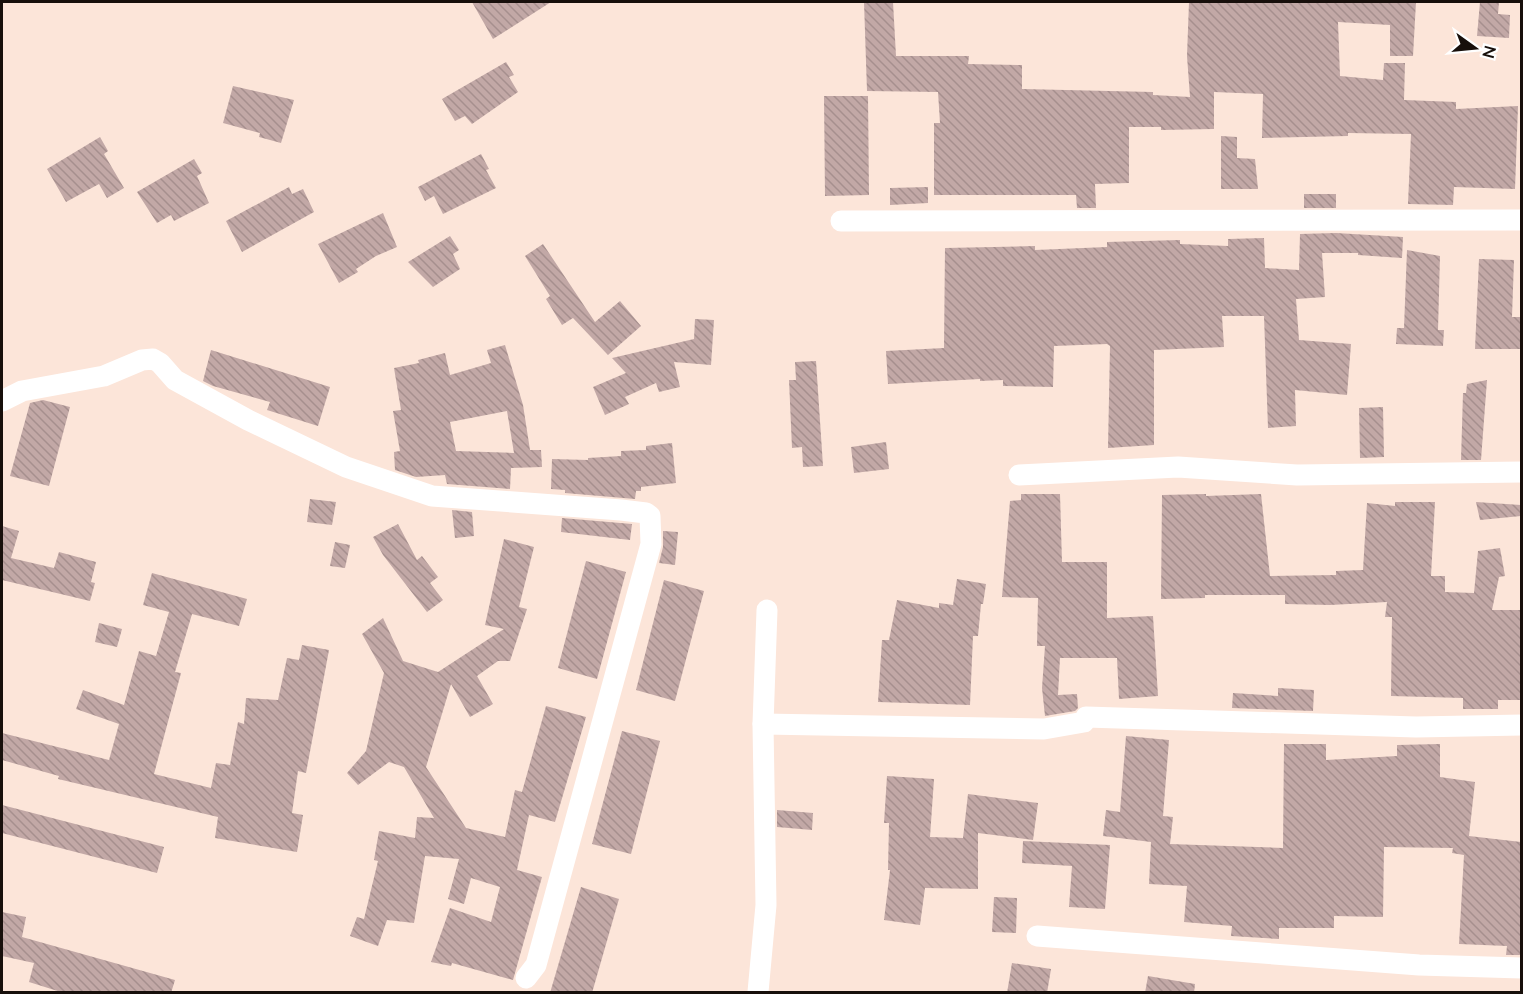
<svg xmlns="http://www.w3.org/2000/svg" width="1523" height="994" viewBox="0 0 1523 994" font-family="Lato,sans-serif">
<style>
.building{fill:url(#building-back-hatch);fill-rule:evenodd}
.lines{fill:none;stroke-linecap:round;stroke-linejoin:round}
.minor{stroke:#fff;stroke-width:21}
</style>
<defs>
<pattern id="building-back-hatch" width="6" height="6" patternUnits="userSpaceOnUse" patternTransform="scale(1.5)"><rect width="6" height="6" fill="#c2a8a6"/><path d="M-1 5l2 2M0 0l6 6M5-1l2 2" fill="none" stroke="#a68f8e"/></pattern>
</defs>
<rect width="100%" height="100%" fill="#fce5d9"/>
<!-- building -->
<g class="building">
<polygon points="472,2 551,2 493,39"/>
<polygon points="864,2 893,2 896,56 969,56 968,64 1022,65 1022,89 1153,92 1153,95 1190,97 1187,56 1189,2 1416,2 1413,56 1390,56 1390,25 1338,22 1340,76 1383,80 1384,63 1405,63 1404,100 1456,102 1456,109 1518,106 1515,189 1454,187 1453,205 1408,204 1411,134 1348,133 1348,136 1262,138 1263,94 1214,92 1214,129 1161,130 1161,127 1129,127 1129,183 1095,184 1096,208 1077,208 1076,195 934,195 934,123 940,123 938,92 867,91"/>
<polygon points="1480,2 1499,2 1498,14 1510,15 1509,38 1477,36"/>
<polygon points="506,62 514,75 509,77 518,92 472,124 465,116 455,121 442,99"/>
<polygon points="233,86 294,100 281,143 259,137 260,133 223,123"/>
<polygon points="824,96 868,96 869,195 825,196"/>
<polygon points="1221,136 1237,137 1237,158 1255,159 1258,189 1221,189"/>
<polygon points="100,137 108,151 104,154 124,188 107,198 99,184 66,202 47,169"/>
<polygon points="481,154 489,169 486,170 496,188 443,214 434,196 425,201 418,187"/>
<polygon points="194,159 202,173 197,176 209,203 174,221 171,215 157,223 137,192"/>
<polygon points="289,187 292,194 303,189 314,212 242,252 226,221"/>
<polygon points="928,187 928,203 890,205 890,188"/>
<rect x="1304" y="194" width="32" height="14"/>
<polygon points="383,213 397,247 376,256 356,269 358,272 339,283 318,244"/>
<polygon points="1336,233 1403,237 1402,258 1358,255 1358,253 1322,253 1325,297 1296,299 1299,340 1351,344 1347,395 1295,390 1296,426 1268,428 1264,316 1222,316 1224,347 1154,350 1154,445 1108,448 1110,346 1107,344 1054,346 1053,387 1003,386 1003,380 980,381 980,379 888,384 886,351 944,348 945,248 1035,246 1035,250 1107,247 1107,242 1180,240 1180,244 1228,246 1228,239 1264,238 1265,268 1299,270 1300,234"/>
<polygon points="450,236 459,250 453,254 460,269 433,287 408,262"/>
<polygon points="543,244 595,322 620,301 641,326 608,355 573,318 562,325 546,299 550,296 525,256"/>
<polygon points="1407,250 1440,256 1438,330 1444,330 1443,346 1396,344 1397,328 1404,328"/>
<polygon points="1479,259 1514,260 1512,317 1521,317 1521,349 1475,349"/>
<polygon points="695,319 714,320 711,365 674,362 680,387 659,392 656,383 625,397 629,404 605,415 593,387 626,373 612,358 694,339"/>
<path d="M505 345 523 405 530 450H541L542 467 511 468 510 489 447 484 445 475 416 477 395 470 394 452 400 451 393 411 401 410 394 368 419 363 418 360 445 353 450 375 491 363 487 350ZM507 411 514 453 456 451 450 422Z"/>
<polygon points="211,350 330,387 318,426 267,410 270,402 213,386 203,381"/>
<polygon points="816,361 823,466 803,467 802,447 792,448 789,380 796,380 795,362"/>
<polygon points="1487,380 1481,460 1461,460 1463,393 1466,393 1467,384"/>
<polygon points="43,400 70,407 49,486 10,476 30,403"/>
<polygon points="1383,407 1384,457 1360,458 1359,408"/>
<polygon points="886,442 889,469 854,473 851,447"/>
<polygon points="672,443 676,483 641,487 641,491 636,491 635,499 565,493 565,490 551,489 552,459 588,460 588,458 621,456 621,451 646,450 646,446"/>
<polygon points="1021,494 1060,494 1062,562 1107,562 1107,618 1153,616 1158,696 1119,699 1117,658 1060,658 1058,695 1077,694 1078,708 1075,711 1045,716 1042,688 1045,646 1037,646 1038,598 1002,597 1010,501 1021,500"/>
<polygon points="1206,494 1206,496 1261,494 1270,576 1336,575 1336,571 1363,570 1367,503 1395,506 1395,502 1435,502 1431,576 1445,576 1445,592 1474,593 1478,551 1500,548 1505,576 1499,577 1492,610 1521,610 1521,700 1498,700 1498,709 1463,709 1463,698 1391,696 1392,617 1385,617 1387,602 1330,605 1285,604 1285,595 1205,595 1205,598 1161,599 1162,495"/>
<polygon points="310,499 336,502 332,525 307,522"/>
<polygon points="1476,502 1521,505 1521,516 1480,520"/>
<polygon points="452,510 472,512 474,536 455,538"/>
<polygon points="562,518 632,524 630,540 561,532"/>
<polygon points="398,524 417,560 422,556 438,577 430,583 443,600 427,612 383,555 373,537"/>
<polygon points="2,526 19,531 11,558 54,568 59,552 96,562 91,582 95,583 90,601 2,580"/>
<polygon points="663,531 678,532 675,565 659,563 663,547"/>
<polygon points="504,539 534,547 519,607 527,609 510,661 498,661 477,676 493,704 470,717 451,684 426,767 466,828 505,837 515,790 522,792 546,706 586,717 555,822 529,815 517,870 542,877 513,980 452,963 451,966 431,962 450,908 491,922 500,887 471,878 464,904 448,899 459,859 425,856 414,923 387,920 378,946 350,936 357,917 364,919 378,861 374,860 379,831 415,838 417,817 434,818 404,767 389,762 358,785 347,773 366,751 384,673 362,634 383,618 403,661 438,672 504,629 485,625"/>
<polygon points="335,542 350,545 345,568 330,566"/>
<polygon points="586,561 626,572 597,679 558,668"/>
<polygon points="152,573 247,599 239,626 192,614 175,672 181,673 154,774 211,788 216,763 230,765 238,722 244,724 246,698 278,700 287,658 299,660 302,645 329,650 306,773 298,771 292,813 303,815 297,852 215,838 218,817 58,779 59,776 2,760 2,733 109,760 119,724 76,709 83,690 124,705 139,651 156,656 169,612 143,605"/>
<polygon points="957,579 986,584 983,604 981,604 978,636 973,636 970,705 878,702 882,640 889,640 897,600 939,608 939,603 953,605"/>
<polygon points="664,580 704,591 675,701 636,690"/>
<polygon points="99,623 122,629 117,647 95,642"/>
<polygon points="1278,688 1314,690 1313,711 1232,708 1233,693 1278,696"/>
<polygon points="622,731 660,741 631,854 592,844"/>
<polygon points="1126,736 1169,740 1163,816 1173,817 1170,844 1283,848 1284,744 1326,744 1326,760 1397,756 1397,745 1440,744 1440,777 1475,782 1469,836 1521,842 1521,955 1506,955 1507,946 1459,944 1464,855 1452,853 1453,848 1384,847 1383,917 1334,916 1334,928 1279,928 1279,939 1231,936 1232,926 1184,922 1187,886 1149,884 1151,842 1103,836 1106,810 1120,812"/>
<polygon points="887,776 934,779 930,837 963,838 968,794 1038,803 1033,840 978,833 978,889 925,888 920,925 884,920 890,870 888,870 889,823 884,823"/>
<polygon points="2,805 164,847 157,873 2,833"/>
<polygon points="777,810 813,813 812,830 777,827"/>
<polygon points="1023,841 1110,845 1105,909 1069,907 1072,866 1022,863"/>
<polygon points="581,887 619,899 592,993 550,993"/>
<polygon points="994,897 1017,898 1016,933 992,932"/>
<polygon points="2,912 26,917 22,937 175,980 171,993 64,993 29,982 34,963 2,956"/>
<polygon points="1012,963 1051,969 1047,993 1007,993"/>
<polygon points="1148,976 1195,984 1194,993 1145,993"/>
</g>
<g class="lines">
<!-- minor -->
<g class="minor">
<polyline points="841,221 1522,220"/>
<polyline points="2,401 22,391 104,376 142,360 153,359 160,363 175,380 248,420 346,467 432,496 621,510 646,513 650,516 651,544 536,965 526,978"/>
<polyline points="1019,475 1178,467 1297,475 1522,472"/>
<polyline points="763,724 1044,729 1084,722 1086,717 1416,727 1522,725"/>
<polyline points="1037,936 1419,965 1522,968"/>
<polyline points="758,992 766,905 763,724 767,610"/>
</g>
</g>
<!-- border -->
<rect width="1523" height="994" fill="none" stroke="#170f0b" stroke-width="6"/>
<!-- north arrow -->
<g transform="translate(1475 48) rotate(105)" stroke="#ffffff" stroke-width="4.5" paint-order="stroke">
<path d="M0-4.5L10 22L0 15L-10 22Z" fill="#170f0b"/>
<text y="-9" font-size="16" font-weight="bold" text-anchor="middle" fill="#170f0b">N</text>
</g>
</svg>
